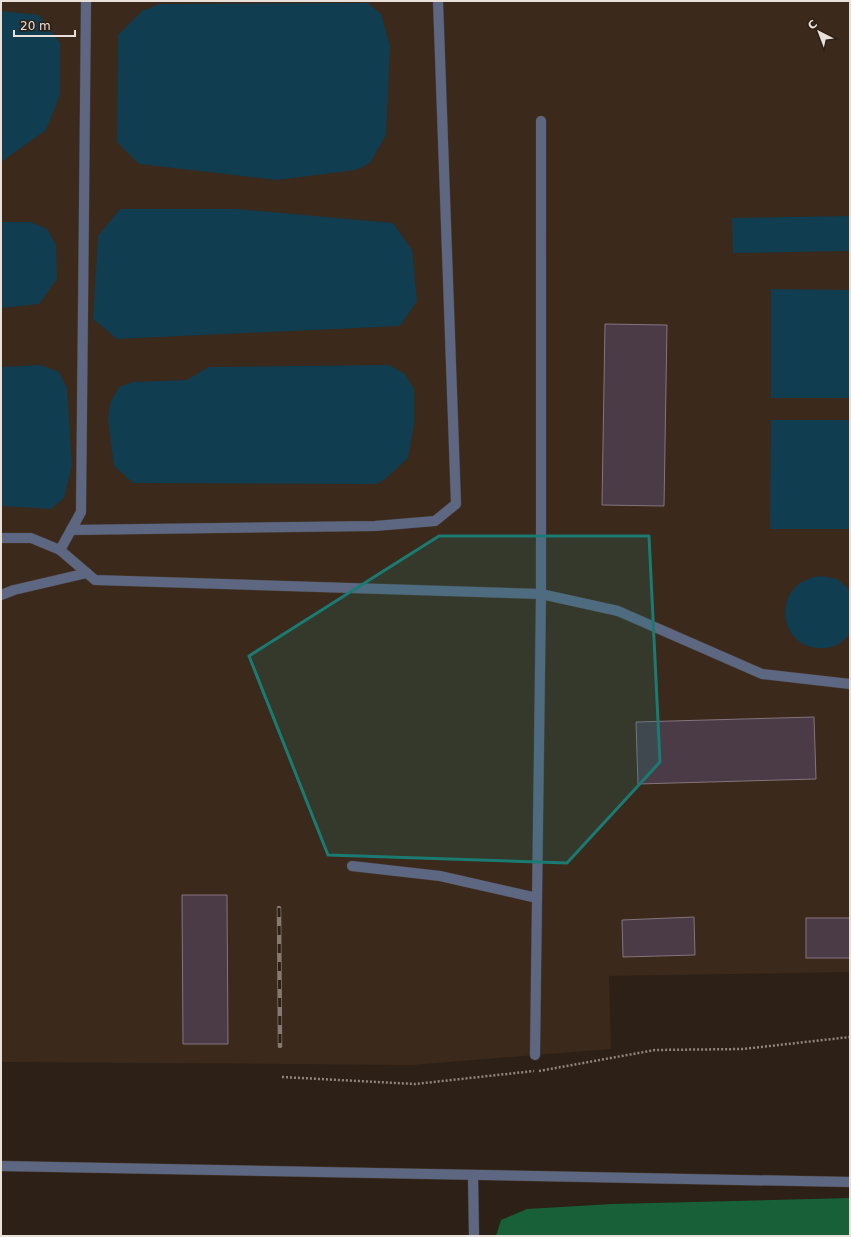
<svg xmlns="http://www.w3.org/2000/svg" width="851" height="1237" viewBox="0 0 851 1237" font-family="'DejaVu Sans',sans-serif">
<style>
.built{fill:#3b291b}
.forest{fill:#176038}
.water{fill:#103d50}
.building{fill:#4a3b46;stroke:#85747f}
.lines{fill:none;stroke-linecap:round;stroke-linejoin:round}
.minor-casing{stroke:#473b31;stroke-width:11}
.path{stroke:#91867e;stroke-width:2.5;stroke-dasharray:2 2;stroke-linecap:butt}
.minor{stroke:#5d6782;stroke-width:10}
.rail-casing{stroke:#857971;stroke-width:4.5}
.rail{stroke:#2d2016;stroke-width:3;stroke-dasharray:9;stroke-linecap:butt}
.marked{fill:#1a7b73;fill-opacity:0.2;stroke:#1a7b73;stroke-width:3;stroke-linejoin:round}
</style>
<rect width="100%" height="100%" fill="#2d2016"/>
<!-- built -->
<polygon class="built" points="1,1 850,1 850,972 609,976 611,1049 412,1065 1,1062"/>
<!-- forest -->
<polygon class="forest" points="850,1198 850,1236 496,1236 501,1220 527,1209 612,1204"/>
<!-- water -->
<g class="water">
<polygon points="368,3 381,14 390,46 386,135 370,163 356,170 277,180 139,164 117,142 118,35 142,11 159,4"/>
<polygon points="1,11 39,15 60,43 60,95 46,130 1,162"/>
<polygon points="120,209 237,209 393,223 412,250 417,301 400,326 117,339 93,319 98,236"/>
<polygon points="850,216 850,251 733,253 732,218"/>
<polygon points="1,222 31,222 47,229 56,245 57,279 39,304 1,308"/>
<polygon points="771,289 850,290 850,398 771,398"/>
<polygon points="41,365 59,372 67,388 72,465 64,498 51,509 1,506 1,367"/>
<polygon points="389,365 405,374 414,389 414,424 408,458 384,480 376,484 133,483 114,466 108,420 110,403 119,387 133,382 187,380 209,367"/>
<polygon points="771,420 850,420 850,529 770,529"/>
<path d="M821 576 837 579 850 590V633C844 642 834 648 824 648 776 651 770 581 821 576Z"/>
</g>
<!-- building -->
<g class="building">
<polygon points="605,324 667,325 664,506 602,505"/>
<polygon points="814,717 816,779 638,784 636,722"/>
<polygon points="182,895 227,895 228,1044 183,1044"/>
<polygon points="694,917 695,955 623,957 622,920"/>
<rect x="806" y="918" width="44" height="40"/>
</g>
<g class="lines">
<!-- minor casing -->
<g class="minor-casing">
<g id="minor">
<polyline points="71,530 375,526 435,521 456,504 438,1"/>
<polyline points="1,538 31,538 60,550 95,580 541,594 618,611 762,674 850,684"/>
<polyline points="60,550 81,512 86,1"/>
<polyline points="1,595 14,590 87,573"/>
<polyline points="352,866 440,876 537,898"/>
<polyline points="535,1055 541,594 541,121"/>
<polyline points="1,1166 850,1182"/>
<polyline points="473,1175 474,1236"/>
</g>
</g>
<!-- path -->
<g class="path">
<polyline points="539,1071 655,1050 743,1049 850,1037"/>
<polyline points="282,1077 415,1084 534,1071"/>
</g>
<!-- minor -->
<use href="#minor" class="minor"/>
<!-- rail casing -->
<g class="rail-casing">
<polyline id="rail" points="279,908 280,1046"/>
</g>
<!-- rail -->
<use href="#rail" class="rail"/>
</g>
<!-- marked area -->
<path class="marked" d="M439 536H649L660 762 567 863 328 855 249 656Z"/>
<!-- border -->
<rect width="851" height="1237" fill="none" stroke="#eae0da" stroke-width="4"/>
<!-- north arrow -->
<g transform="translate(819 32) rotate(318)" stroke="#2d2016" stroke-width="3" paint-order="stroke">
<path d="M0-3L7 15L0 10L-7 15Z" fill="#eae0da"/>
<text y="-6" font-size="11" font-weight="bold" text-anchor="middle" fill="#eae0da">С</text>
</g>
<!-- scale -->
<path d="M14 30v6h61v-6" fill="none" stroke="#eae0da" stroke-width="2"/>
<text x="20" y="30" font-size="12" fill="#eae0da" stroke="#2d2016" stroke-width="3" paint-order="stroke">20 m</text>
</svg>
